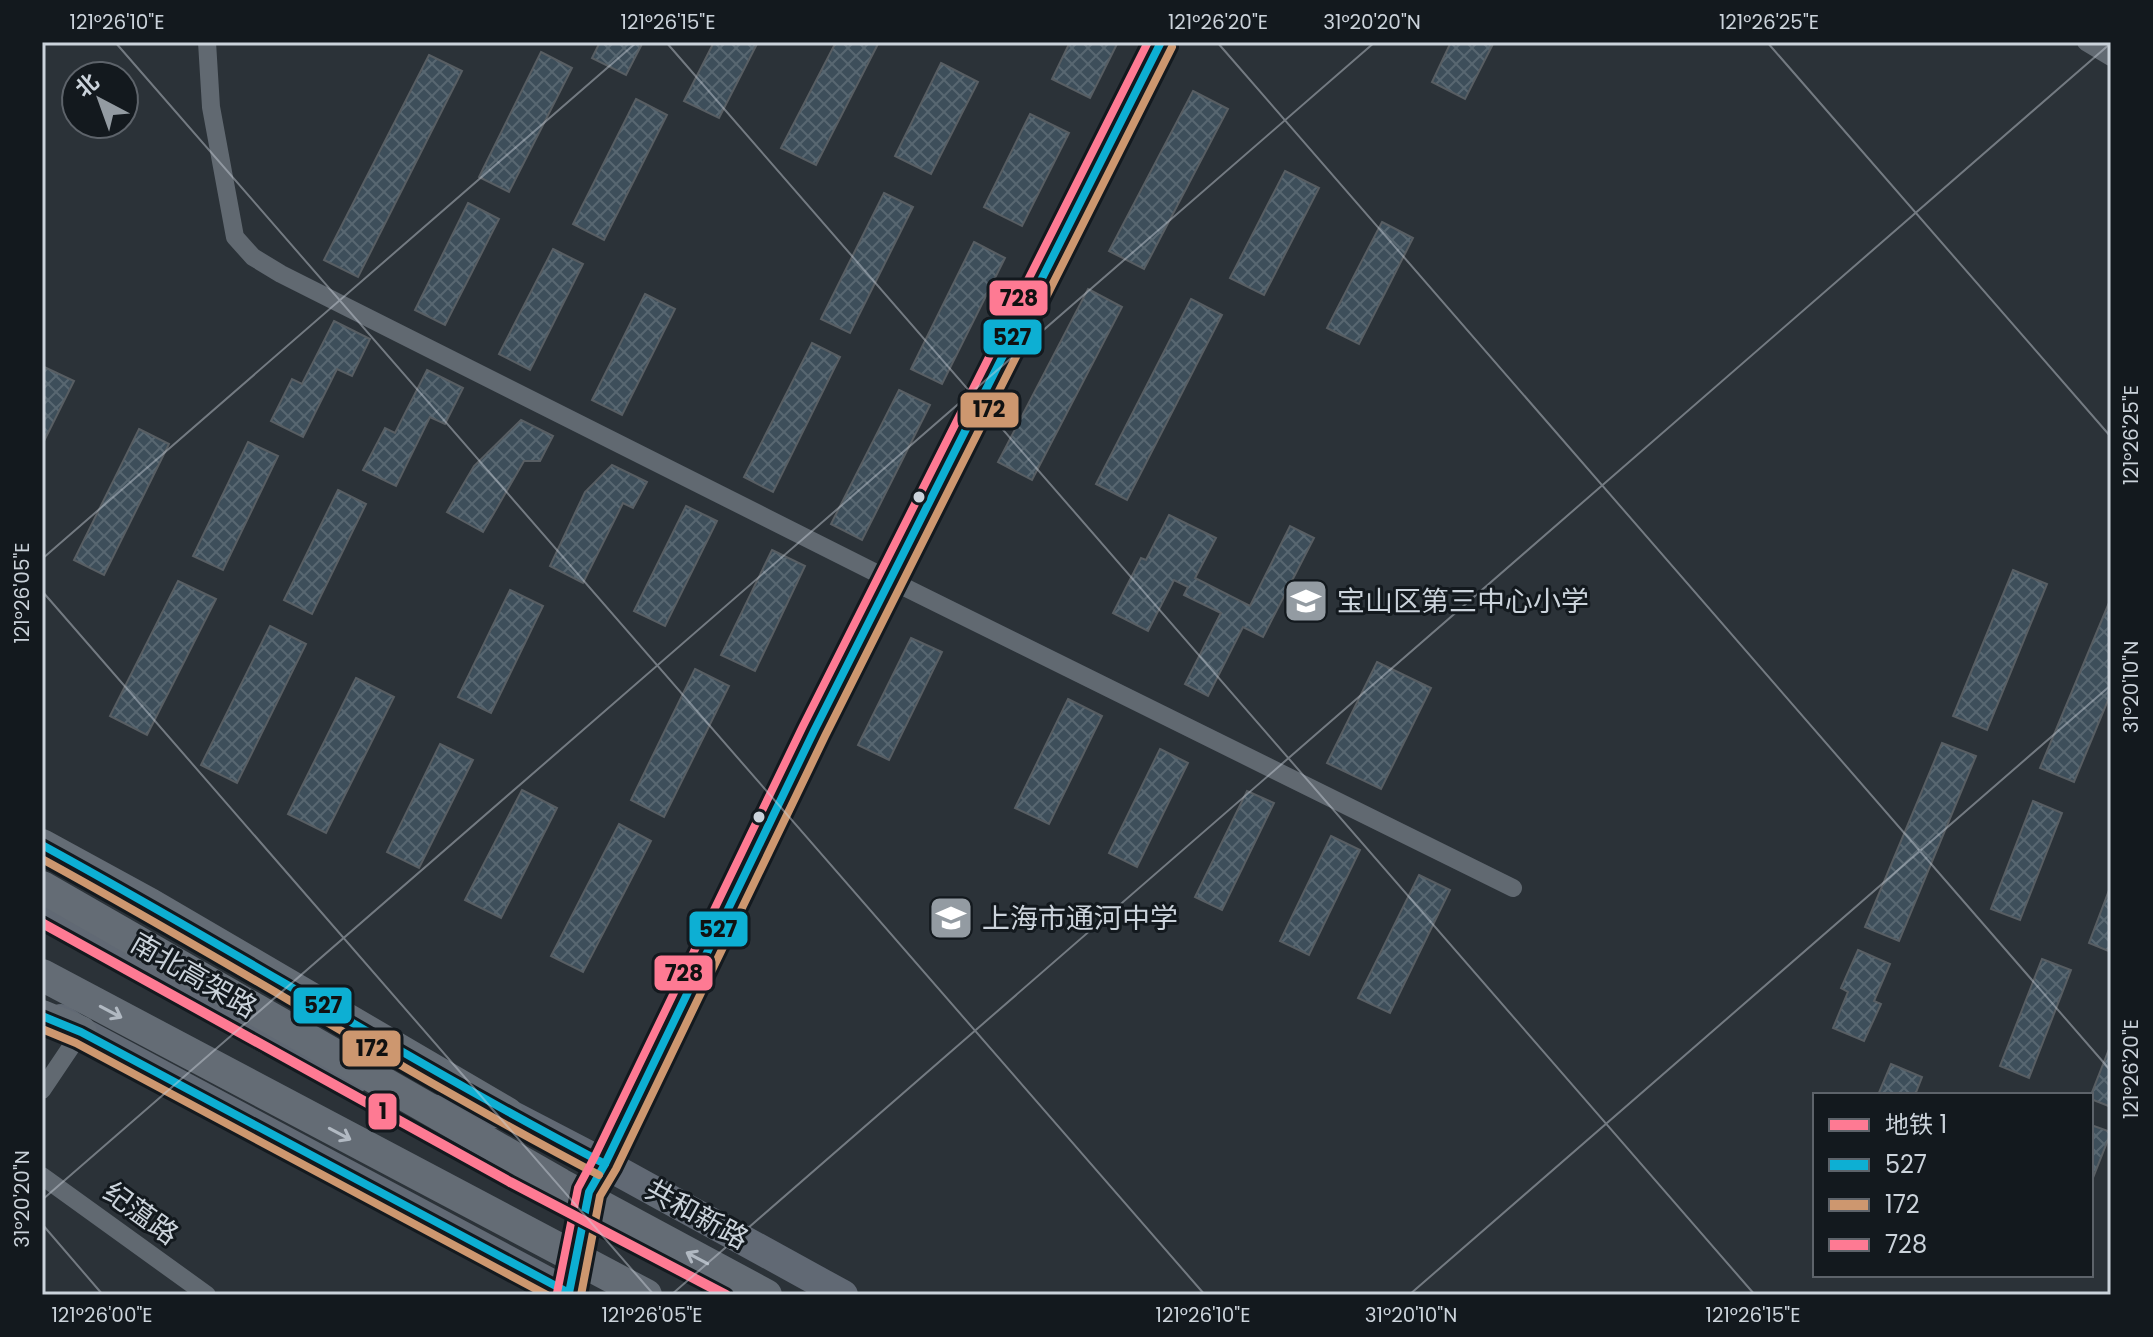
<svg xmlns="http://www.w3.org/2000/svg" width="2153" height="1337" viewBox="0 0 2153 1337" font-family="Poppins,'Noto Sans SC',sans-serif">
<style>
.building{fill:url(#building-cross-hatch);stroke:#585e63;stroke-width:2}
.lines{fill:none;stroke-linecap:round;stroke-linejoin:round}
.minor{stroke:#616971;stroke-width:18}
.tertiary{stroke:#616971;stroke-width:24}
.primary{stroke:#616974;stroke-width:30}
.trunk{stroke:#646c75;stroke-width:32}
.trunk-bridge{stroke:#646c75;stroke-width:32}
.bus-1-casing{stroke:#13191e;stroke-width:14}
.bus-2-casing{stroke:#13191e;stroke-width:14}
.bus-3-casing{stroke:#13191e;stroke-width:14}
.bus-1{stroke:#0dafd3;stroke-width:8}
.bus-2{stroke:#cd976f;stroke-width:8}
.bus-3{stroke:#fe7a93;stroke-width:8}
.metro-1-casing{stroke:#13191e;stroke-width:16}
.metro-1{stroke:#fe7a93;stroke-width:10}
.oneway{stroke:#b1b9c2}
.ticks{fill:none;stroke:#cbd3db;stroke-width:2;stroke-opacity:0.45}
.bus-dot{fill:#cbd3db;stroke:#13191e;stroke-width:3}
.labels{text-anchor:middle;stroke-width:6;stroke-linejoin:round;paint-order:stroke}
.poi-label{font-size:28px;fill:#cbd3db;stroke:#13191e;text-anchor:start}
.street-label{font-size:28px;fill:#cbd3db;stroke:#13191e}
.line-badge{stroke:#13191e;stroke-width:3}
.pale-badge-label{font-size:22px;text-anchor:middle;font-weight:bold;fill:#111}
.neatline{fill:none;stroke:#cbd3db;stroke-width:3}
.ticks-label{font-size:20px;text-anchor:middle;fill:#cbd3db}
</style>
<defs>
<pattern id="building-cross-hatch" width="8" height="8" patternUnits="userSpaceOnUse" patternTransform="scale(2)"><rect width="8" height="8" fill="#3d4e5a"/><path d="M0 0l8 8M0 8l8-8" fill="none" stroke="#586771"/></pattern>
</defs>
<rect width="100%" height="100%" fill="#2b3238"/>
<!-- building -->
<g class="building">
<polygon points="600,42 643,42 626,75 592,58"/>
<polygon points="714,42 758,42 719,118 684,101"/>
<polygon points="836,42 879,42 816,165 781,148"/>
<polygon points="1070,42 1118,42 1090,98 1052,79"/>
<polygon points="1451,42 1494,42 1465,99 1432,82"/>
<polygon points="541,52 572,68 509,192 479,177"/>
<polygon points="429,55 462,71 358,277 324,260"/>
<polygon points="941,63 978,82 931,174 895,156"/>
<polygon points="1193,91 1228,109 1144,269 1109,251"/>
<polygon points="636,99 667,115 604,240 573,224"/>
<polygon points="1030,114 1069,133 1022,226 984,207"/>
<polygon points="1285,171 1319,188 1264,295 1230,278"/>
<polygon points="884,193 913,207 850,333 821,319"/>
<polygon points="468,203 499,219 445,325 415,310"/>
<polygon points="1382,222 1413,238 1359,344 1327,328"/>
<polygon points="974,242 1005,258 942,384 911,369"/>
<polygon points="553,249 583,264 530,370 499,354"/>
<polygon points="1088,289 1122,307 1032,480 998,462"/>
<polygon points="645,294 675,309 622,415 592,400"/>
<polygon points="1191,299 1222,315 1127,500 1096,484"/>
<polygon points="334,321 370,339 352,376 337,369 303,437 271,421 292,379 302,384"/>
<polygon points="812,343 840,357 773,492 744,477"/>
<polygon points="42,366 74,381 42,445"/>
<polygon points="427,370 463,388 445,424 430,417 396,486 363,470 385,428 395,433"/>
<polygon points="899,390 930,405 862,540 831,524"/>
<polygon points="521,420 553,436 540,461 524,461 483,532 447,512 474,466"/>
<polygon points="139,429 169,444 104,575 74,560"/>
<polygon points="248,442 278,456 223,570 193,556"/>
<polygon points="612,465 647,482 633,508 623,503 583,583 550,566 585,492"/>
<polygon points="338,490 366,504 312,614 284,600"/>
<polygon points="686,506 717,521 665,626 634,611"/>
<polygon points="1169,515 1216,538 1195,578 1250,606 1290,526 1314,538 1263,637 1243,627 1208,696 1185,684 1221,613 1184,595 1188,587 1174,580 1148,631 1113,613 1141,558 1146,560"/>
<polygon points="772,550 805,566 755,671 721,655"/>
<polygon points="2013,570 2047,584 1987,730 1953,716"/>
<polygon points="178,581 216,599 147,735 110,716"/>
<polygon points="510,590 543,606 491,713 458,697"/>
<polygon points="2111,598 2111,693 2074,782 2040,768"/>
<polygon points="270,626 306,644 237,783 201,765"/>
<polygon points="911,638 942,652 889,760 858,745"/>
<polygon points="1377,662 1431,688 1381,789 1327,763"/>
<polygon points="695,669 729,686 664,817 631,800"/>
<polygon points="356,678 394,697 326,833 288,814"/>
<polygon points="1068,699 1102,716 1049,824 1015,808"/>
<polygon points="1942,743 1976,756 1899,941 1865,927"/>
<polygon points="440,744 473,760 419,868 387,852"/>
<polygon points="1160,749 1188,763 1137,867 1109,853"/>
<polygon points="522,790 557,808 501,918 465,900"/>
<polygon points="1247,791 1274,803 1222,910 1195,897"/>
<polygon points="2033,801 2062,813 2020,920 1991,909"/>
<polygon points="619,824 651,841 583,972 551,956"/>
<polygon points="1331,836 1360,850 1309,955 1280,941"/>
<polygon points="1419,875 1450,890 1390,1013 1358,998"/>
<polygon points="2111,885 2111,952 2089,943"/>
<polygon points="1858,950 1890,964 1874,1001 1881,1004 1864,1041 1833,1028 1848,992 1841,988"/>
<polygon points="2042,959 2071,970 2029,1078 2000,1066"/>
<polygon points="2111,1044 2111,1107 2091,1099 2091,1095"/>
<polygon points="1891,1064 1922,1077 1915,1095 1878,1095"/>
<polygon points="2091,1125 2111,1132 2091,1183"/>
</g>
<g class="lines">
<!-- minor -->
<g class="minor">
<polyline points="207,42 211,107 235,237 253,257 281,274 890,580 1513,888"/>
<polyline points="2086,42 2111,57"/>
<polyline points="42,1090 81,1032"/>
<polyline points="42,1176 207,1295"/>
</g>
<!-- tertiary -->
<polyline class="tertiary" points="574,1272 589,1192 605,1164 814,731 1161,42"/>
<!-- primary -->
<g class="primary">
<polyline points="42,908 268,1040 353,1080"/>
<polyline points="61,1019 81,1032 572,1295"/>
<polyline points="431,1109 461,1114 507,1113 605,1164 843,1295"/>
</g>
<!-- trunk -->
<g class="trunk">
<polyline points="42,845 150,904 507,1113"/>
<polyline points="42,1016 81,1032"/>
</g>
<!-- trunk-bridge -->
<g class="trunk-bridge">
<polyline points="42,887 560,1184 766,1295"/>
<polyline points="42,975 646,1295"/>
</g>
<!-- bus-1 casing -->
<g class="bus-1-casing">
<g id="bus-1">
<path d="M42 845C231 948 414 1064 605 1164"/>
<polyline points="42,1016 81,1032 569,1293 589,1192 605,1164 814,731 1161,42"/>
</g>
</g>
<!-- bus-2 casing -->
<g class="bus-2-casing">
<g id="bus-2">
<path d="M42 859C229 961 410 1076 599 1175"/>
<polyline points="42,1029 76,1043 547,1295"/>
<polyline points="581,1295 600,1196 616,1169 825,736 1172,47"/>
</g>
</g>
<!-- bus-3 casing -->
<g class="bus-3-casing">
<polyline id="bus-3" points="557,1293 578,1188 594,1158 803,726 1148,42"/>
</g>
<!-- bus-1 -->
<use href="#bus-1" class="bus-1"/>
<!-- bus-2 -->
<use href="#bus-2" class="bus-2"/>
<!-- bus-3 -->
<use href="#bus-3" class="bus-3"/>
<!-- metro-1 casing -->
<g class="metro-1-casing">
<polyline id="metro-1" points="42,923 510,1182 726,1295"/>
</g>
<!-- metro-1 -->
<use href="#metro-1" class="metro-1"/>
</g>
<!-- one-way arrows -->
<defs><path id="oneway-shaft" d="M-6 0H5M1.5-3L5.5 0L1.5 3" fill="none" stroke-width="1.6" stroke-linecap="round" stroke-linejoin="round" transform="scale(2)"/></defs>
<g class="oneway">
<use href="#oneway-shaft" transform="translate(111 1012) rotate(28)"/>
<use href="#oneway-shaft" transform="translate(340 1134) rotate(28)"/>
<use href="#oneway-shaft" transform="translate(697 1258) rotate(-152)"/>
</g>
<!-- ticks -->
<path class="ticks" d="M115 42 1205 1295M666 42 1755 1295M1217 42 2111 1071M1767 42 2111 437M42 559 637 42M42 591 654 1295M42 1200 1375 42M42 1224 103 1295M671 1295 2111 43M1409 1295 2111 685"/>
<!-- icons -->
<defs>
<g id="school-square" transform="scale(2.3)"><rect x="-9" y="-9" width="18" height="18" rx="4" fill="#939ba2" stroke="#13191e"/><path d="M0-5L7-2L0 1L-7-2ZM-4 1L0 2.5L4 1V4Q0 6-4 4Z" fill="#fff"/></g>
</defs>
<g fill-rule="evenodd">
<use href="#school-square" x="1306" y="601"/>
<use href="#school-square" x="951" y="918"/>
</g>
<!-- markers -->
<g class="bus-dot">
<circle cx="919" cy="497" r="7"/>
<circle cx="759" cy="817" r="7"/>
</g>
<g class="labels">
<!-- poi labels -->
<g class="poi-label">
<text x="1337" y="611">宝山区第三中心小学</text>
<text x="982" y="928">上海市通河中学</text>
</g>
<!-- street labels -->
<g class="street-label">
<text transform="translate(194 975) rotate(30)" y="10">南北高架路</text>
<text transform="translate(141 1213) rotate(36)" y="10">纪蕰路</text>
<text transform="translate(697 1214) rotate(29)" y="10">共和新路</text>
</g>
</g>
<g class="line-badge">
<rect x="988" y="279" width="61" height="38" rx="8" fill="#fe7a93"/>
<rect x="982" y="318" width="61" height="38" rx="8" fill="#0dafd3"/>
<rect x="959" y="391" width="61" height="38" rx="8" fill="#cd976f"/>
<rect x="688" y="910" width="61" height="38" rx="8" fill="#0dafd3"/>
<rect x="653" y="954" width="61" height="38" rx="8" fill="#fe7a93"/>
<rect x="292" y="986" width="61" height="39" rx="8" fill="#0dafd3"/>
<rect x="341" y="1029" width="61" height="39" rx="8" fill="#cd976f"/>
<rect x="367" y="1092" width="31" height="39" rx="8" fill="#fe7a93"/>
</g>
<g class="pale-badge-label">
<text x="1019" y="306">728</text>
<text x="1012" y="345">527</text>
<text x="989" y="417">172</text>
<text x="718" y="937">527</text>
<text x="684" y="981">728</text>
<text x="323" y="1013">527</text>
<text x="372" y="1056">172</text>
<text x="383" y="1119">1</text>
</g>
<!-- border -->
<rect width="2153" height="1337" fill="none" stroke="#13191e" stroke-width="88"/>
<!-- legend -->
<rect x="1813" y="1093" width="280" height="184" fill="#13191e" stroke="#5d636a" stroke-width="2"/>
<rect x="1829" y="1119" width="40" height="12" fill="#fe7a93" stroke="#5d636a" stroke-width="2"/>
<text x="1885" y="1133" font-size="24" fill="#cbd3db">地铁 1</text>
<rect x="1829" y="1159" width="40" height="12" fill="#0dafd3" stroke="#5d636a" stroke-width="2"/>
<text x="1885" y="1173" font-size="24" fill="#cbd3db">527</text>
<rect x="1829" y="1199" width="40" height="12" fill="#cd976f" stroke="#5d636a" stroke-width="2"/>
<text x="1885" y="1213" font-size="24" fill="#cbd3db">172</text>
<rect x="1829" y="1239" width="40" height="12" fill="#fe7a93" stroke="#5d636a" stroke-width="2"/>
<text x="1885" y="1253" font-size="24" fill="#cbd3db">728</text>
<!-- north arrow -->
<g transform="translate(100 100) rotate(319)"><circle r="38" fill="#13191e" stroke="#5d636a" stroke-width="2"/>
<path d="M0-6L14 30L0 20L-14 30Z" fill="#939ba2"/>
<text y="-12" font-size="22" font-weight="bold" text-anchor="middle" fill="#cbd3db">北</text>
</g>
<rect x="44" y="44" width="2065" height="1249" class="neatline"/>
<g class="ticks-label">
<text x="117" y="29">121°26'10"E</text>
<text x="668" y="29">121°26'15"E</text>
<text x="1218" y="29">121°26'20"E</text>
<text x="1372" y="29">31°20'20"N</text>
<text x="1769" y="29">121°26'25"E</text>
<text transform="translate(2131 435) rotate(-90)" y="7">121°26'25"E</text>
<text transform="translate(22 593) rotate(-90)" y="7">121°26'05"E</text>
<text transform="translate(2131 687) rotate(-90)" y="7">31°20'10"N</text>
<text transform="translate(2131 1069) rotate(-90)" y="7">121°26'20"E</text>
<text transform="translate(22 1199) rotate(-90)" y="7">31°20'20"N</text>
<text x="102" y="1322">121°26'00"E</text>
<text x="652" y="1322">121°26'05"E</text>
<text x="1203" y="1322">121°26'10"E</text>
<text x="1411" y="1322">31°20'10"N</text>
<text x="1753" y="1322">121°26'15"E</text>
</g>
</svg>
